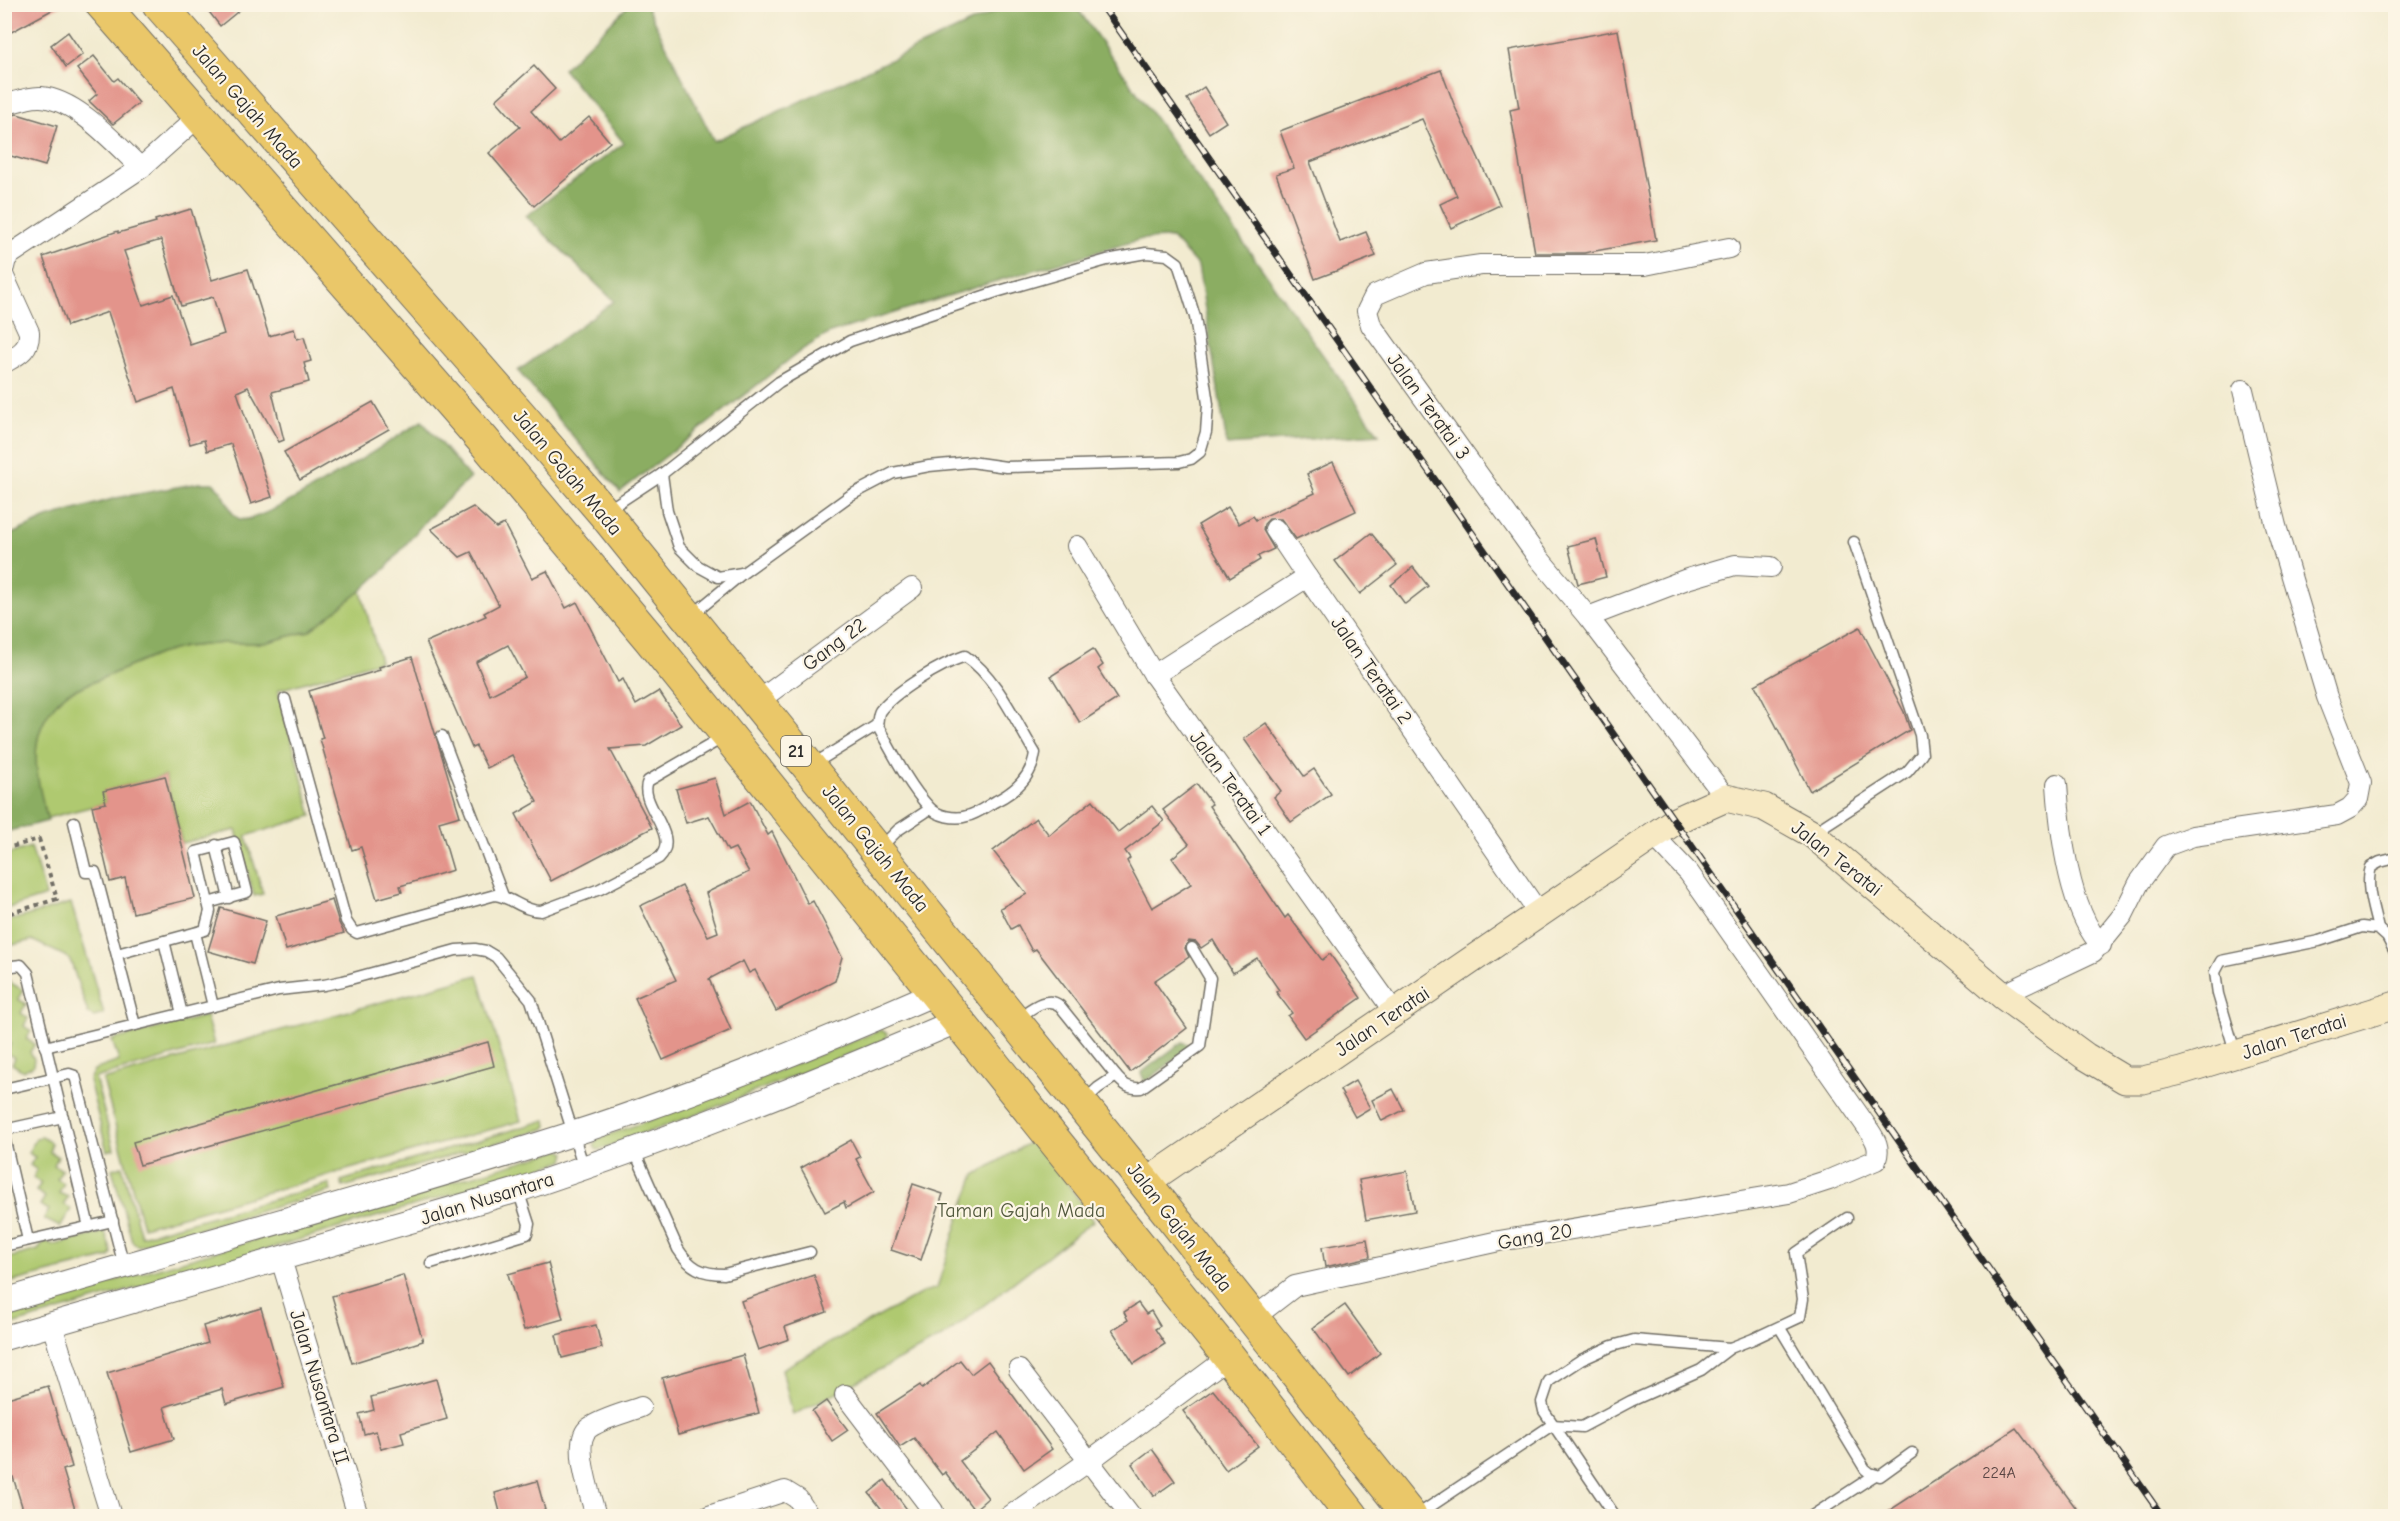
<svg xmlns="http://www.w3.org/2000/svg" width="2400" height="1521" viewBox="0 0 2400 1521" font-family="'Comic Neue',sans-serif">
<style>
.green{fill:#afc96f;stroke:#6d7a4d;stroke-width:1.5}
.forest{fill:#8bad62;stroke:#5b6c46;stroke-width:1.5}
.building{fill:#e3948b;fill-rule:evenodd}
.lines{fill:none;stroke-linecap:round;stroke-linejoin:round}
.service-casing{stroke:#716e65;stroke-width:13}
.minor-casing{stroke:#716e65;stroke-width:22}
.tertiary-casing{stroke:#716e65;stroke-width:26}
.secondary-casing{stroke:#716e65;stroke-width:29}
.trunk-casing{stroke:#716e65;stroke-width:35}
.path{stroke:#716e65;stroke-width:4;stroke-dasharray:4.5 4.5;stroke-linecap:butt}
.service{stroke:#fff;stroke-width:10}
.minor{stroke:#fff;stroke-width:20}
.tertiary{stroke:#fff;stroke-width:24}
.secondary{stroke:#f7e9c3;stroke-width:27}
.trunk{stroke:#eac769;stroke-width:33}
.rail-casing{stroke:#2b2b2b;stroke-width:7}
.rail{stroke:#fcf5e5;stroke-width:4.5;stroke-dasharray:14;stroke-linecap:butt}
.labels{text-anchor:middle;stroke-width:4.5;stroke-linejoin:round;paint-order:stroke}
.number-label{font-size:16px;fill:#594543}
.shield{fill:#fcf5e5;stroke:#6a6863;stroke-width:1.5}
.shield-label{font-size:18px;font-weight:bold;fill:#2b2b2b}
.street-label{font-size:20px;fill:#2b2b2b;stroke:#fcf5e5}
.park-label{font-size:20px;fill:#535a3f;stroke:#fcf5e5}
</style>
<rect width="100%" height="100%" fill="#fcf5e5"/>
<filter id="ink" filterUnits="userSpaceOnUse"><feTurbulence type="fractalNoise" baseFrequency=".0167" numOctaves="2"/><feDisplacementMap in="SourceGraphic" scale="12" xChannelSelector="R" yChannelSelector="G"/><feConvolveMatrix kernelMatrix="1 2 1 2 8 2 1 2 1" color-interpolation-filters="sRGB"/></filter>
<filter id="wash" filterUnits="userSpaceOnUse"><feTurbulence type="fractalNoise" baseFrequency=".008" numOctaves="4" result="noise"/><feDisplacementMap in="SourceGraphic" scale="24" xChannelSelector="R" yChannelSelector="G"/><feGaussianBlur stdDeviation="1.35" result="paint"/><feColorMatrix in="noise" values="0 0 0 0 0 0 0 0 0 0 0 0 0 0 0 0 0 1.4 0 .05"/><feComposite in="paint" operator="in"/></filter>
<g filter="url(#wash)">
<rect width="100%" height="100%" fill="#f2ebd0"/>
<!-- green -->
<g class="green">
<path d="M361 591 380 661 278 690 312 816 246 836 263 894 254 896 236 830 182 843 165 776 104 791 106 803 47 818C32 772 26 727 67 693L159 654 184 647 223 643H264L309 631Z"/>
<polygon points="31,847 46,896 5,909 5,855"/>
<polygon points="71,903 104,1014 94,1017 88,1013 71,962 67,957 32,940 5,947 5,922"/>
<polygon points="478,975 521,1121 143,1227 103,1080"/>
<polygon points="4,979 23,990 18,999 26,1004 21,1013 28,1018 24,1026 31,1031 26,1039 35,1044 30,1052 34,1059 33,1066 23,1071 12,1064 15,1058 6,1053 11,1044 5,1040 8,1031 5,1029"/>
<polygon points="206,1016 214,1044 95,1078 114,1149 107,1151 89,1080 94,1070 119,1061 112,1040"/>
<polygon points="881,1030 888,1034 885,1040 698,1114 601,1149 597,1150 594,1146 597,1139 694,1104"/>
<polygon points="546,1120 547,1126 544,1129 343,1187 341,1181"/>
<polygon points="42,1137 51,1143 50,1152 58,1157 54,1165 62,1170 57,1179 64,1183 59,1193 68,1197 64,1204 71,1209 60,1227 44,1219 49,1210 40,1205 45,1197 36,1191 41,1183 33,1178 37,1170 30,1165 35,1157 28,1153 36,1138"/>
<polygon points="1037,1138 1093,1221 944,1336 793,1415 782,1369 924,1292 937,1288 959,1218 975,1175"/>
<polygon points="560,1150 566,1153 564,1161 5,1327 5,1313"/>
<polygon points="122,1166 141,1236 329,1184 331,1191 138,1246 132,1241 112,1169"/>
<polygon points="105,1232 112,1253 110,1257 7,1283 4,1259 38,1250 45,1241 54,1245"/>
</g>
<!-- forest -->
<g class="forest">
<polygon points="629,5 646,5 714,141 1009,5 1075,5 1379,434 1227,445 1198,266 1172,238 1142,239 993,282 830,333 803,349 620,492 518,371 614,301 526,216 624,143 563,69"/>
<path d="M422 421 470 478 427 519 387 567 361 591 309 631 264 643H223L184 647 159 654 67 693C23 729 35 774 48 821L5 832V537L47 518 116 498 199 483H213C216 486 220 489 222 493 228 500 230 516 240 519 261 527 396 437 422 421Z"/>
<polygon points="1182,1042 1193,1046 1145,1082 1141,1073"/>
</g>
<g id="blocks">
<!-- building -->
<g class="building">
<polygon points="4,4 63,4 4,36"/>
<polygon points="203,4 247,4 220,26"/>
<polygon points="1618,30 1656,240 1584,253 1535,253 1510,110 1519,108 1509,50"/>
<polygon points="68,32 83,54 66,67 51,45"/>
<polygon points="94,56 114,81 118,78 139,103 113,124 89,101 97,94 77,69"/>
<polygon points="534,66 555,89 531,111 559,143 589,117 610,142 534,206 489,153 520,127 496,100"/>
<polygon points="1441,70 1455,107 1500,205 1451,228 1440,204 1457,196 1422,119 1310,162 1340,242 1366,232 1376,256 1315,279 1276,174 1294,168 1280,131"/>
<polygon points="1204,87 1226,122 1209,133 1187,99"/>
<polygon points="17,114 57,126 45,166 4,154 4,144 13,115"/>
<path d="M191 209 212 280 248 269 269 336 294 329 297 339 304 337 311 361 304 363 309 382 272 392 284 440 279 442 248 387 237 392 272 497 251 504 231 444 207 451 204 440 190 444 174 389 138 402 108 312 67 326 43 257 118 231V233L156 222 155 220ZM161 240 181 306 213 297 224 334 190 345 173 295 143 305 124 251Z"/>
<polygon points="373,402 389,429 300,480 284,452"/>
<polygon points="1333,462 1356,511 1296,539 1281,519 1269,519 1264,524 1263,530 1274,549 1258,556 1260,560 1230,578 1198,525 1228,507 1239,524 1253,516 1256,520 1315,493 1307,474"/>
<path d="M473 507 496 528 504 524 532 578 547 571 566 608 577 602 618 682 623 679 636 705 659 691 681 725 646 746 610 749 652 828 551 881 516 814 537 802 512 755 487 768 476 746 472 748 426 642 486 616 484 613 499 605 471 552 460 557 431 529ZM508 645 525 677 490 695 476 662Z"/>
<polygon points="1371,533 1397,565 1360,594 1335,561"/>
<polygon points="1596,539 1606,577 1578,584 1568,546"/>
<polygon points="1413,567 1428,586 1405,604 1391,585"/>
<polygon points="1860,627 1904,712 1910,730 1810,791 1755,685"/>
<polygon points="1093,649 1103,665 1098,669 1117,699 1080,723 1051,676"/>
<polygon points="412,657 460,816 439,822 453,870 400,886 402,892 377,899 361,847 352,850 320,739 323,738 309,691 380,670 379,667"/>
<polygon points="1266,723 1304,776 1314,769 1331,794 1291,822 1274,797 1281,791 1244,739"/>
<polygon points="165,776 195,898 133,913 125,878 110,882 92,806 106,803 103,791"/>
<polygon points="715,778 726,814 750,801 768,835 772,832 808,904 813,901 842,957 835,981 776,1011 755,970 749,973 743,961 709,979 731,1030 663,1060 635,998 676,980 640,906 682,886 708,936 718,932 706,893 749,872 735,848 728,851 709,816 686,823 676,789"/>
<polygon points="1197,784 1212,804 1209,806 1285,918 1288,915 1322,960 1330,954 1361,998 1304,1038 1288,1016 1292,1013 1276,992 1279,990 1257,958 1233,973 1213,940 1201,948 1196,942 1189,941 1185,948 1189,957 1154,981 1187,1028 1130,1072 1036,949 1032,951 1018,925 1011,929 1000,908 1027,894 993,851 1036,818 1049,835 1093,800 1118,832 1152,806 1164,821 1125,851 1130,858 1127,861 1152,908 1191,884 1172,858 1189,844 1163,810"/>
<polygon points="332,900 339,923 344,933 286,950 276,916"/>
<polygon points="221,908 266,921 253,964 208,951"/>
<polygon points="488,1042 494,1066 140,1165 133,1142"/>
<polygon points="1355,1081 1370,1108 1355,1117 1340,1090"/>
<polygon points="1393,1089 1404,1110 1382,1121 1372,1100"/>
<polygon points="851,1140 860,1157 856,1159 874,1192 846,1208 844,1202 825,1212 801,1168"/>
<polygon points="1407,1171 1415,1211 1366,1220 1359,1180"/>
<polygon points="913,1184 943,1194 921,1260 891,1250"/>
<polygon points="1367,1239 1370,1257 1325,1267 1322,1247"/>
<polygon points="548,1263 563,1319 524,1330 508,1274"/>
<polygon points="403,1275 423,1341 352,1363 332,1296"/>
<polygon points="814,1275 827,1312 785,1327 789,1339 758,1350 741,1301"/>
<polygon points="1138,1303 1146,1314 1151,1311 1160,1326 1155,1329 1165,1344 1134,1364 1112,1330 1128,1320 1124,1312"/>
<polygon points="1345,1305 1380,1353 1349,1377 1313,1328"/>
<polygon points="261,1308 284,1387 226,1404 222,1389 164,1407 174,1439 131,1452 107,1373 208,1343 203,1326"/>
<polygon points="596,1325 602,1348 562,1358 556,1335"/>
<polygon points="743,1355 759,1413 678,1435 662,1378"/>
<polygon points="960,1360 971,1374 988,1361 1052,1449 1024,1469 998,1432 960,1461 988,1498 974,1510 945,1472 942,1475 914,1438 900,1447 877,1413 920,1385 922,1389"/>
<polygon points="436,1379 447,1419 401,1432 404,1443 381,1449 376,1431 364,1434 359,1414 374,1410 371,1397"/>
<polygon points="48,1386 72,1467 63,1470 77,1516 25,1516 13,1477 4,1479 4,1399"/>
<polygon points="1213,1390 1258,1446 1226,1470 1183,1411"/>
<polygon points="826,1401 848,1430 832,1441 812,1411"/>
<polygon points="2016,1428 2082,1516 1881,1516"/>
<polygon points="1152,1449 1175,1481 1154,1496 1132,1464"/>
<polygon points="885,1480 912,1516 887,1516 869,1493"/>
<polygon points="537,1481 545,1510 523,1516 501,1516 495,1493"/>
</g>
</g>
</g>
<g filter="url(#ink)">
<use href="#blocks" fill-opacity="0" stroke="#716e65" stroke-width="1.5"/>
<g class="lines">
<!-- service casing -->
<g class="service-casing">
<g id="service">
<polyline points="662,474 667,511 679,547 698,566 718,577 742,573"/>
<polyline points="606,511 662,474 779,382 850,341 996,292 1107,260 1146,253 1167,255 1178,263 1195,317 1208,404 1206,432 1200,452 1191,459 1179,462 1006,467 971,462 929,466 893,473 851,495 743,573 691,616"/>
<path d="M965 656C996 676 1016 722 1035 753 1032 776 1016 791 996 801 987 806 977 814 967 816 955 820 937 816 929 807 909 786 891 750 877 725 878 720 878 714 880 711 895 691 941 664 965 656Z"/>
<path d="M285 699 346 921 352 930 357 933 495 895C512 897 523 911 541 911L600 889 659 858C682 835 637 804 648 781L724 737"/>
<polyline points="442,736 503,896"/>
<polyline points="812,765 877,725"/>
<polyline points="74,822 86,872 95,872 96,875 135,1025"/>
<polyline points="1813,833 1907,772 1922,754 1920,735 1854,542"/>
<polyline points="216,845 229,898"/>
<polyline points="880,848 898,830 930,809"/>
<path d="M2378 929C2374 910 2365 887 2371 867L2380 862 2396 858"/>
<polyline points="195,933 213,1006"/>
<polyline points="164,941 182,1014"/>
<polyline points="117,954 205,930 210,911 196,852 234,842 247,892 208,903"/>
<polyline points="4,967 21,965 28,973 89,1227"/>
<path d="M1016 1019C1029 1011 1046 994 1060 1006L1116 1076 1098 1088 1084 1101"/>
<polyline points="45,1047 279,990 324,985 343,981 456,950 475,949 486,951 496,957 531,1000 584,1168"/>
<polyline points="2236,1055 2218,994 2215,972 2221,961 2319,941 2362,927 2378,929 2387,937 2396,954"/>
<path d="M1116 1076C1124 1085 1129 1089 1141 1088L1200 1046 1210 978 1192 948"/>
<polyline points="4,1089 69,1074 75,1076 124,1266"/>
<polyline points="4,1130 63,1117"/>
<polyline points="4,1137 28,1240"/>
<path d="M634 1150 678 1249C690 1268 702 1274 724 1274L810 1252"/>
<polyline points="4,1246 113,1221"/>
<polyline points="431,1263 527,1234 529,1224 518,1190"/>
<polyline points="1780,1328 1865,1469 1870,1473 1880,1476 1912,1453"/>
<polyline points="1416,1516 1552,1425 1582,1427 1631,1401 1701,1370 1730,1348 1753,1339 1800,1317 1803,1299 1796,1253 1847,1218"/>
<polyline points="1615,1516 1544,1411 1542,1402 1549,1381 1581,1360 1612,1346 1634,1340 1730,1348"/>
<polyline points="1812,1516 1875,1475"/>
</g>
</g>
<!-- minor casing -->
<g class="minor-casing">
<g id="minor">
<path d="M4 105C15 102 30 96 41 97 78 100 115 144 141 168"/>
<polyline points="4,267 6,259 11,254 141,168 199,116"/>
<path d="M4 277 29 332C30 350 18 355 4 363"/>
<polyline points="1275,529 1307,577"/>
<polyline points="1077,546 1154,675 1395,1013"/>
<polyline points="1588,617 1687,579 1735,565 1771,567"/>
<polyline points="1154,675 1307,577 1538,912"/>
<polyline points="757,702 912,588"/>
<path d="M2057 784C2060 831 2069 910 2101 945"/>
<polyline points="1726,798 1588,617 1537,556 1371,325 1367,311 1375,295 1426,273 1481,265 1645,265 1729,248"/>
<polyline points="2002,995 2093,952 2123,915 2139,883 2166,846 2193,836 2337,815 2350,808 2358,799 2361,783 2327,697 2276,526 2243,390"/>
<polyline points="281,1259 358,1516"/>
<path d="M1252 1319 1295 1286 1499 1241 1789 1193 1829 1180 1876 1160C1881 1146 1874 1138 1867 1127L1689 873 1654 836"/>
<polyline points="52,1325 111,1516"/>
<polyline points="1019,1370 1131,1516"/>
<polyline points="845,1395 933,1511"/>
<path d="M596 1516C591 1497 571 1442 589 1428 603 1418 625 1413 641 1407"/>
<polyline points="709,1516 785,1491 798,1499 809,1516"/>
<polyline points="1010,1516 1089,1461 1229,1357"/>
</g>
</g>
<!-- tertiary casing -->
<g class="tertiary-casing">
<g id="tertiary">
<path d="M4 1301C193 1245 385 1194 572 1134 695 1094 817 1045 935 993"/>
<path d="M4 1338 518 1190C667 1141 813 1083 957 1021"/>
</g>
</g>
<!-- secondary casing -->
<g class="secondary-casing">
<polyline id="secondary" points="1145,1183 1675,821 1726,798 1764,807 1812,834 2002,995 2085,1056 2125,1080 2143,1080 2181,1071 2396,1005"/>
</g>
<!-- trunk casing -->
<g class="trunk-casing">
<g id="trunk">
<polyline points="102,4 483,440 650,639 1229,1357 1352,1516"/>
<polyline points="159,4 519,414 604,513 1145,1183 1410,1516"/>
</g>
</g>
<!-- path -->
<polyline class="path" points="4,849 39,839 57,899 4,915"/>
<!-- service -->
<use href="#service" class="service"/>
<!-- minor -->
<use href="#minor" class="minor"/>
<!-- tertiary -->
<use href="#tertiary" class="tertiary"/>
<!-- secondary -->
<use href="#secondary" class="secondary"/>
<!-- trunk -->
<use href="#trunk" class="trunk"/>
<!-- rail casing -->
<g class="rail-casing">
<polyline id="rail" points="1101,4 2162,1516"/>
</g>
<!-- rail -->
<use href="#rail" class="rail"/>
</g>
</g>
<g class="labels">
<!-- number labels -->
<g class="number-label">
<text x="1999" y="1478">224A</text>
</g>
<!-- shield labels -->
<rect class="shield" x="781" y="736" width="30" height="30" rx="4.5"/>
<g class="shield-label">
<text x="796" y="757">21</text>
</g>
<!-- street labels -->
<g class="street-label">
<text transform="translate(248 106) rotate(49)" y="7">Jalan Gajah Mada</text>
<text transform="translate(1429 406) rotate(54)" y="7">Jalan Teratai 3</text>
<text transform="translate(568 472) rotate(50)" y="7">Jalan Gajah Mada</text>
<text transform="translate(834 644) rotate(-37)" y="7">Gang 22</text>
<text transform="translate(1372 670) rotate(55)" y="7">Jalan Teratai 2</text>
<text transform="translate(1231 783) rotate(54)" y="7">Jalan Teratai 1</text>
<text transform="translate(876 848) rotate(51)" y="7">Jalan Gajah Mada</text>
<text transform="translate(1837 858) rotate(38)" y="7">Jalan Teratai</text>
<text transform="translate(1382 1021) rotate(-34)" y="7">Jalan Teratai</text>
<text transform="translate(2294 1036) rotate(-18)" y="7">Jalan Teratai</text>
<text transform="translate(487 1198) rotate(-17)" y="7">Jalan Nusantara</text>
<text transform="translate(1180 1227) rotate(52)" y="7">Jalan Gajah Mada</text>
<text transform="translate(1535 1236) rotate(-10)" y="7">Gang 20</text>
<text transform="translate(320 1387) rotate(73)" y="7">Jalan Nusantara II</text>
</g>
<!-- park labels -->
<g class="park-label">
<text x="1021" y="1217">Taman Gajah Mada</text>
</g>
</g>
<!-- margin -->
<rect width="2400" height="1521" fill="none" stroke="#fcf5e5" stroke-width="24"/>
</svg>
